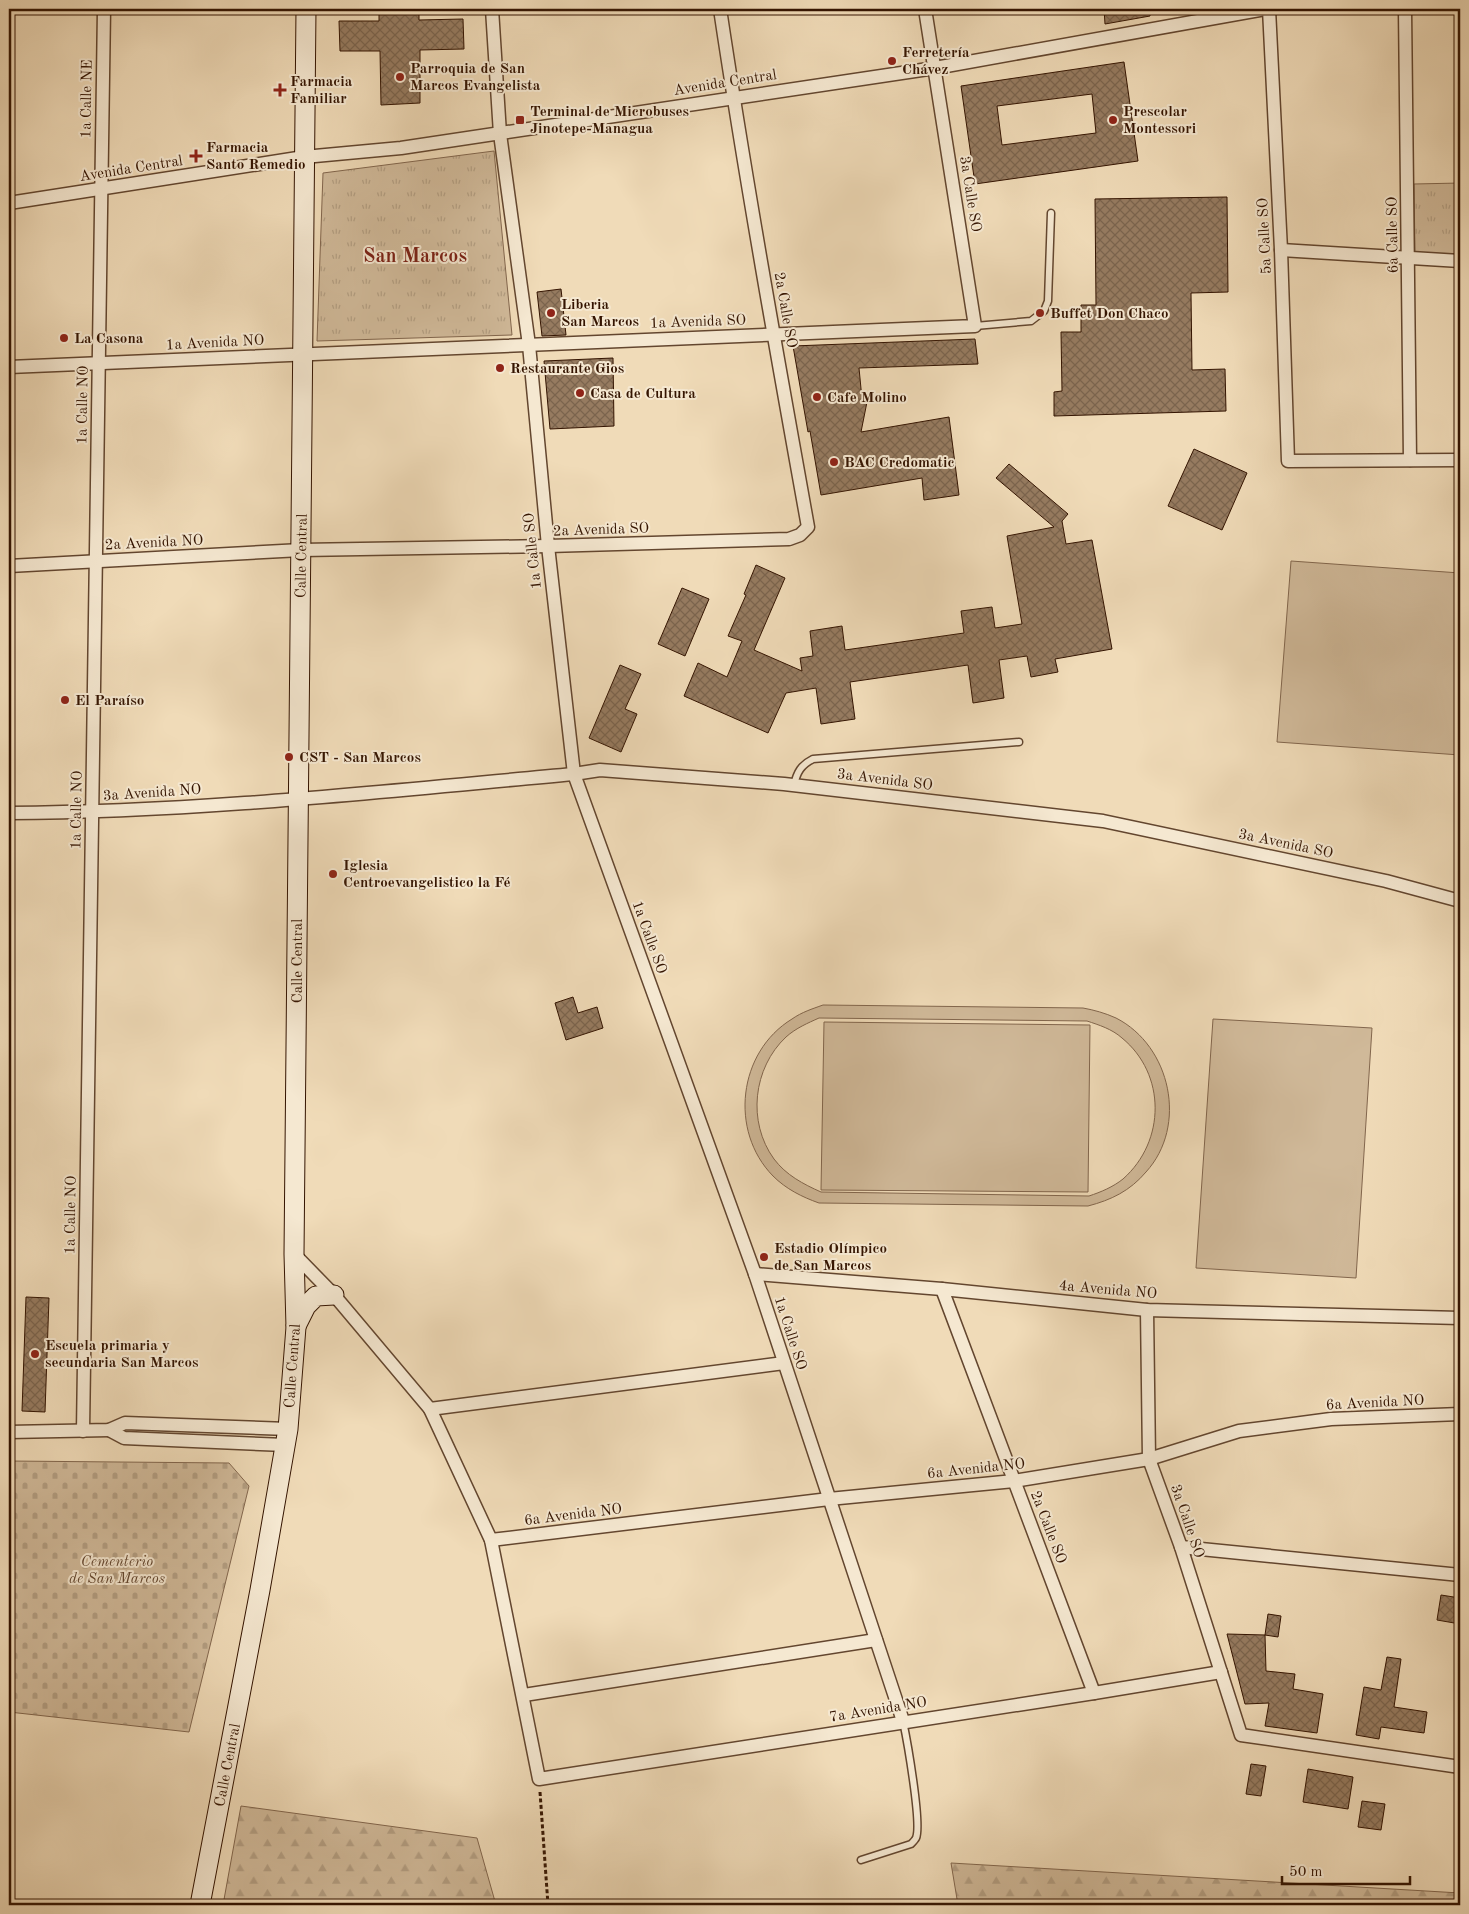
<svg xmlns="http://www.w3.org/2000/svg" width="1469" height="1914" viewBox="0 0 1469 1914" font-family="'Old Standard TT',serif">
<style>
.forest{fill:url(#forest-firs);stroke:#82664d}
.cemetery{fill:url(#cemetery-stones);stroke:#82664d}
.park{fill:url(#park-tufts);stroke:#82664d}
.pitch{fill:#d0b999;stroke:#82664d;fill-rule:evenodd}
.building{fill:url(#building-cross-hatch);stroke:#341401;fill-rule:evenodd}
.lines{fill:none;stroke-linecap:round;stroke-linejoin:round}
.lane-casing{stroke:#63462f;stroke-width:9}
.street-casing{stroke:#63462f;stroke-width:15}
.secondary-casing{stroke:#341401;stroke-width:21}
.path{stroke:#341401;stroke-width:3;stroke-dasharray:4 2.5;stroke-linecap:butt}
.lane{stroke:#f5e8d1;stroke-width:6}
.street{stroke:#f5e8d1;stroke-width:12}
.secondary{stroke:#f5e8d1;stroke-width:19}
.poi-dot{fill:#8f2418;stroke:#f5e8d1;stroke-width:2}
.labels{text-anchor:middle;stroke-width:4;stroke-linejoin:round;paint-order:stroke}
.poi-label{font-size:15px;font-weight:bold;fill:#341401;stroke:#f5e8d1;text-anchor:start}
.street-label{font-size:15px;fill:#341401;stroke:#f5e8d1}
.park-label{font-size:15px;font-style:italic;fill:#63462f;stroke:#f5e8d1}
.district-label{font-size:20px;font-weight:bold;fill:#7a1f14;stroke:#f5e8d1}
</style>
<defs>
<pattern id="forest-firs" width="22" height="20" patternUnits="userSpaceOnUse" patternTransform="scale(1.25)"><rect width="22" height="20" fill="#d0b999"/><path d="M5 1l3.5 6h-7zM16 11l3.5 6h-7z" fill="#b39e82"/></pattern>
<pattern id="cemetery-stones" width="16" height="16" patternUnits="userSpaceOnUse" patternTransform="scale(1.25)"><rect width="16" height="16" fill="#d0b999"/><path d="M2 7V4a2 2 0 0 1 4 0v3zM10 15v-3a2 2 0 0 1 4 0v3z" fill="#b39e82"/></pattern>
<pattern id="park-tufts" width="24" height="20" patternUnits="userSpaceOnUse" patternTransform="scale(1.25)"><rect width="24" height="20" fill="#d0b999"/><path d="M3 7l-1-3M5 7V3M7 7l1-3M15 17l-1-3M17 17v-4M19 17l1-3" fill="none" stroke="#b39e82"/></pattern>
<pattern id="building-cross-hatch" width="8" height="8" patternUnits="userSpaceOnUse" patternTransform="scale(1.25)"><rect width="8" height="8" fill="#967b60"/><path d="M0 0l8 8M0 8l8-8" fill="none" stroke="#7b644d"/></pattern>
</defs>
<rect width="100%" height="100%" fill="#f0dbb8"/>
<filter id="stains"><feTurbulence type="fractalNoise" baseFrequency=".004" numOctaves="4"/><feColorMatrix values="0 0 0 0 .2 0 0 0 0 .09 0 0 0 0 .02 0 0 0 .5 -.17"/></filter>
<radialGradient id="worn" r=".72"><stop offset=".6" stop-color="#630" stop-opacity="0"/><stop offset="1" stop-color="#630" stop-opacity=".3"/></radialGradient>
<!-- forest -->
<g class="forest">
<polygon points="241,1806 477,1838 496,1905 223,1905"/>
<polygon points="951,1863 1460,1893 1460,1905 958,1905"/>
</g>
<!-- cemetery -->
<polygon class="cemetery" points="9,1461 229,1463 249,1486 189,1732 9,1712"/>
<!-- park -->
<g class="park">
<polygon points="494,151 512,335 317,341 323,173"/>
<polygon points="1460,183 1460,257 1415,255 1414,184"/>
</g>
<!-- pitch -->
<g class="pitch">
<polygon points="1291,561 1460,573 1460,755 1277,742"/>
<path d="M823 1005 1083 1008C1094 1010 1105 1013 1116 1018 1171 1046 1188 1126 1146 1172 1130 1191 1111 1200 1088 1206L819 1203C802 1197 786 1189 773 1176 729 1131 738 1052 792 1019 802 1012 812 1009 823 1005ZM819 1018 1087 1021C1099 1025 1112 1029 1122 1038 1166 1074 1166 1141 1123 1179 1113 1187 1101 1192 1089 1196L821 1192C803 1184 786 1175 774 1159 747 1122 753 1068 786 1037 796 1028 808 1023 819 1018Z"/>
<polygon points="1213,1019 1372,1028 1356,1278 1196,1268"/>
<polygon points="824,1022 1090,1025 1088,1192 821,1190"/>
</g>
<!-- building -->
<g class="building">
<polygon points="379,9 419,9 419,20 463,19 464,49 420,50 420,103 381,105 380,51 340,51 339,21 379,21"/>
<polygon points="1104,9 1150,9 1150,16 1105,24"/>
<path d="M1124 62 1138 161 975 184 961 86ZM1092 94 1096 133 1002 145 997 106Z"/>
<polygon points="1227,197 1228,292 1191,293 1192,370 1225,369 1226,411 1054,416 1054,392 1062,391 1061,332 1081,332 1081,305 1096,305 1095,199"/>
<polygon points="561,289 566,335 542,336 537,292"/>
<polygon points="975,339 978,364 859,368 862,399 867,402 861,432 949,417 959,495 924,500 922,478 821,495 810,431 808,432 793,346"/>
<polygon points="613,358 614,426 550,429 544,361"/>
<polygon points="1194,449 1247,473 1222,530 1168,506"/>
<polygon points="1009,464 1068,514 1062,521 1066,544 1092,540 1112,649 1055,659 1058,672 1031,677 1027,656 999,660 1004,698 973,703 968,665 850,682 855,719 821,724 816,688 786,693 768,733 684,696 698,663 727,677 742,641 728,636 746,595 744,594 756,565 785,578 754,650 802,671 800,658 813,656 810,631 842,626 845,650 964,633 961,611 992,607 995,628 1022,624 1007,536 1054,527 996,478"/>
<polygon points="682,588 709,599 685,656 658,644"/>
<polygon points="620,665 641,674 625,709 637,714 621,752 589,738"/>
<polygon points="573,997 578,1013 597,1007 603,1028 566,1040 555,1003"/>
<polygon points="26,1297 49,1298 45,1412 22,1411"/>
<polygon points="1441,1595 1460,1598 1460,1624 1437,1620"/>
<polygon points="1268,1614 1281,1616 1278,1637 1265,1635"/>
<polygon points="1227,1634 1265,1635 1266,1671 1295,1674 1293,1689 1323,1694 1317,1733 1265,1726 1269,1703 1245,1704"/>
<polygon points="1387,1657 1401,1659 1394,1707 1427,1712 1424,1733 1381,1727 1379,1739 1356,1735 1364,1687 1381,1690"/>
<polygon points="1251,1764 1266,1766 1261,1796 1246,1794"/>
<polygon points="1308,1769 1353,1777 1348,1809 1303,1802"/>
<polygon points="1362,1801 1385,1804 1381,1830 1358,1827"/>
</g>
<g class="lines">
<!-- lane casing -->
<g class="lane-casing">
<g id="lane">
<polyline points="975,326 1031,321 1044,311 1048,301 1051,213"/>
<path d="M794 785C797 772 801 765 813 759L1019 742"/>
<path d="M861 1860 911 1844C913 1842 915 1840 916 1838 922 1824 907 1740 903 1721"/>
</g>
</g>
<!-- street casing -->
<g class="street-casing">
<g id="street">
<polyline points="492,9 500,134 529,345 548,546 574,774 755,1274 903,1721"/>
<polyline points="1269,9 1281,250 1288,461 1460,460"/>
<polyline points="1405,9 1410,460"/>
<polyline points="9,203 304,157 401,148 935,68 1265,9"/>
<polyline points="1281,250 1460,261"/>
<polyline points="9,367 975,326 925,9"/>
<path d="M9 566 301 550 548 546 789 539 800 535 808 527C777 355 746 182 720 9"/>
<path d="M9 813C198 812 386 791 574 774L600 770 784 784 1103 821 1386 881 1460 901"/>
<polyline points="294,1254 334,1295 430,1409 491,1540 539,1779 1094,1693 1221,1672"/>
<polyline points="755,1274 942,1289 1147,1310 1460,1318"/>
<polyline points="942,1289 1094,1693"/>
<polyline points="1147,1310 1149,1459 1181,1547 1241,1735 1460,1767"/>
<polyline points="430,1409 784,1363"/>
<polyline points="109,1430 124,1438 285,1445"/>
<polyline points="83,1431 104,9"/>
<polyline points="9,1432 109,1430 125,1423 288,1429"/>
<polyline points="491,1540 829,1499 1014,1481 1149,1459 1239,1431 1331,1419 1460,1414"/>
<polyline points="1181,1547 1460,1575"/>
<polyline points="524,1695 876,1640"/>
</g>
</g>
<!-- secondary casing -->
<g class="secondary-casing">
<g id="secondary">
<polyline points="296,1326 306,1306 316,1296 334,1295"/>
<polyline points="200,1905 260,1590 288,1429 296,1327 294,1254 306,9"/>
</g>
</g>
<!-- path -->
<polyline class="path" points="540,1792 548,1905"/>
<!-- lane -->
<use href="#lane" class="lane"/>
<!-- street -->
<use href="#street" class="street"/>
<!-- secondary -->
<use href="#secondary" class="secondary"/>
</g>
<!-- markers -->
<g class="poi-dot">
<circle cx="892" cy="61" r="5"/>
<circle cx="400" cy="77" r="5"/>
<path d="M277.5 82.5h5v5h5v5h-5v5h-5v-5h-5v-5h5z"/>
<rect x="515" y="115" width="10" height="10" rx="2.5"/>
<circle cx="1113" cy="120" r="5"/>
<path d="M193.5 148.5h5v5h5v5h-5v5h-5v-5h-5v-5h5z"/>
<circle cx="551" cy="313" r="5"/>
<circle cx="1040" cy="313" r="5"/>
<circle cx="64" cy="338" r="5"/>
<circle cx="500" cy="368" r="5"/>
<circle cx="580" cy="393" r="5"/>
<circle cx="817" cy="397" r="5"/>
<circle cx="834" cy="462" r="5"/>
<circle cx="65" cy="700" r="5"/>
<circle cx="289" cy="757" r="5"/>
<circle cx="333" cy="874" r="5"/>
<circle cx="764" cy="1257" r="5"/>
<circle cx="35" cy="1354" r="5"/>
</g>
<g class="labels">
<!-- poi labels -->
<g class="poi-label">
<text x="902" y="57">Ferretería<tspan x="902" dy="17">Chávez</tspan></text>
<text x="410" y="73">Parroquia de San<tspan x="410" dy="17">Marcos Evangelista</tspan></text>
<text x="290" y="86">Farmacia<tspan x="290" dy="17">Familiar</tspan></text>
<text x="530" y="116">Terminal de Microbuses<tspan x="530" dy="17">Jinotepe-Managua</tspan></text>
<text x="1123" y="116">Prescolar<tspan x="1123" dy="17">Montessori</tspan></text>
<text x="206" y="152">Farmacia<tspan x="206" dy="17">Santo Remedio</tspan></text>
<text x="561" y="309">Liberia<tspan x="561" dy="17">San Marcos</tspan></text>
<text x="1050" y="318">Buffet Don Chaco</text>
<text x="74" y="343">La Casona</text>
<text x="510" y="373">Restaurante Gios</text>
<text x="590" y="398">Casa de Cultura</text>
<text x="827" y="402">Cafe Molino</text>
<text x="844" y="467">BAC Credomatic</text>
<text x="75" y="705">El Paraíso</text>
<text x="299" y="762">CST - San Marcos</text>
<text x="343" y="870">Iglesia<tspan x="343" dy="17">Centroevangelistico la Fé</tspan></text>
<text x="774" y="1253">Estadio Olímpico<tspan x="774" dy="17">de San Marcos</tspan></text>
<text x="45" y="1350">Escuela primaria y<tspan x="45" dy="17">secundaria San Marcos</tspan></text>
</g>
<!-- street labels -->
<g class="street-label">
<text transform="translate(725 82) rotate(-9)" y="5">Avenida Central</text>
<text transform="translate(86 99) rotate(-89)" y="5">1a Calle NE</text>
<text transform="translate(131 168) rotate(-9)" y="5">Avenida Central</text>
<text transform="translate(971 194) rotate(81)" y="5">3a Calle SO</text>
<text transform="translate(1392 235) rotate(-91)" y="5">6a Calle SO</text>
<text transform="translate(1264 236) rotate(-93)" y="5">5a Calle SO</text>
<text transform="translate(786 310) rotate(80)" y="5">2a Calle SO</text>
<text transform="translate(698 321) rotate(-2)" y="5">1a Avenida SO</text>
<text transform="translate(215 342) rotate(-3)" y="5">1a Avenida NO</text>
<text transform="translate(82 405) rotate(-89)" y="5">1a Calle NO</text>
<text transform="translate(601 529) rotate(-2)" y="5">2a Avenida SO</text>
<text transform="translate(154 542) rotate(-3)" y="5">2a Avenida NO</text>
<text transform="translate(532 551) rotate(-96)" y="5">1a Calle SO</text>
<text transform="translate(301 556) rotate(-89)" y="5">Calle Central</text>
<text transform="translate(885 779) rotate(7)" y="5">3a Avenida SO</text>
<text transform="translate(152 792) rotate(-4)" y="5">3a Avenida NO</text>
<text transform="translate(76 810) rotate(-89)" y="5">1a Calle NO</text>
<text transform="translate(1286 843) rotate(12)" y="5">3a Avenida SO</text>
<text transform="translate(650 937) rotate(70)" y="5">1a Calle SO</text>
<text transform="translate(297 961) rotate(-90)" y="5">Calle Central</text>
<text transform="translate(70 1215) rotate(-89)" y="5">1a Calle NO</text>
<text transform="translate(1108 1289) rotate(5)" y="5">4a Avenida NO</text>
<text transform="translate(791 1333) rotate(72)" y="5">1a Calle SO</text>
<text transform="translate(292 1366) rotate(-86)" y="5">Calle Central</text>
<text transform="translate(1375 1402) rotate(-3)" y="5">6a Avenida NO</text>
<text transform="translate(976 1468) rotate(-6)" y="5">6a Avenida NO</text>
<text transform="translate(573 1514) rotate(-7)" y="5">6a Avenida NO</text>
<text transform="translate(1188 1521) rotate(71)" y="5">3a Calle SO</text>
<text transform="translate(1049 1527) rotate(69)" y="5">2a Calle SO</text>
<text transform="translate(878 1709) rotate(-9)" y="5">7a Avenida NO</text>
<text transform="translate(227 1765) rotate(-79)" y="5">Calle Central</text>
</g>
<!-- park labels -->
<g class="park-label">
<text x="117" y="1566">Cementerio<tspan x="117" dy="17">de San Marcos</tspan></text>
</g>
<!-- district labels -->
<g class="district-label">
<text x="415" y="262">San Marcos</text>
</g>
</g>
<!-- margin -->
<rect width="1469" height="1914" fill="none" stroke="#f0dbb8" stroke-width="30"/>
<rect x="10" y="10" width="1449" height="1894" fill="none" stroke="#341401" stroke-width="2.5"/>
<rect x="15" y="15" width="1439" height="1884" fill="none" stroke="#341401"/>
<!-- scale -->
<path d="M1282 1876v8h128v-8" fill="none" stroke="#341401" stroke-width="2.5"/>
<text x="1289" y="1876" font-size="15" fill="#341401" stroke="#f5e8d1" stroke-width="4" paint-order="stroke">50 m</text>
<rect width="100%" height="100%" filter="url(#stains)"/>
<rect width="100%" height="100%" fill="url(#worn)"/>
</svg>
